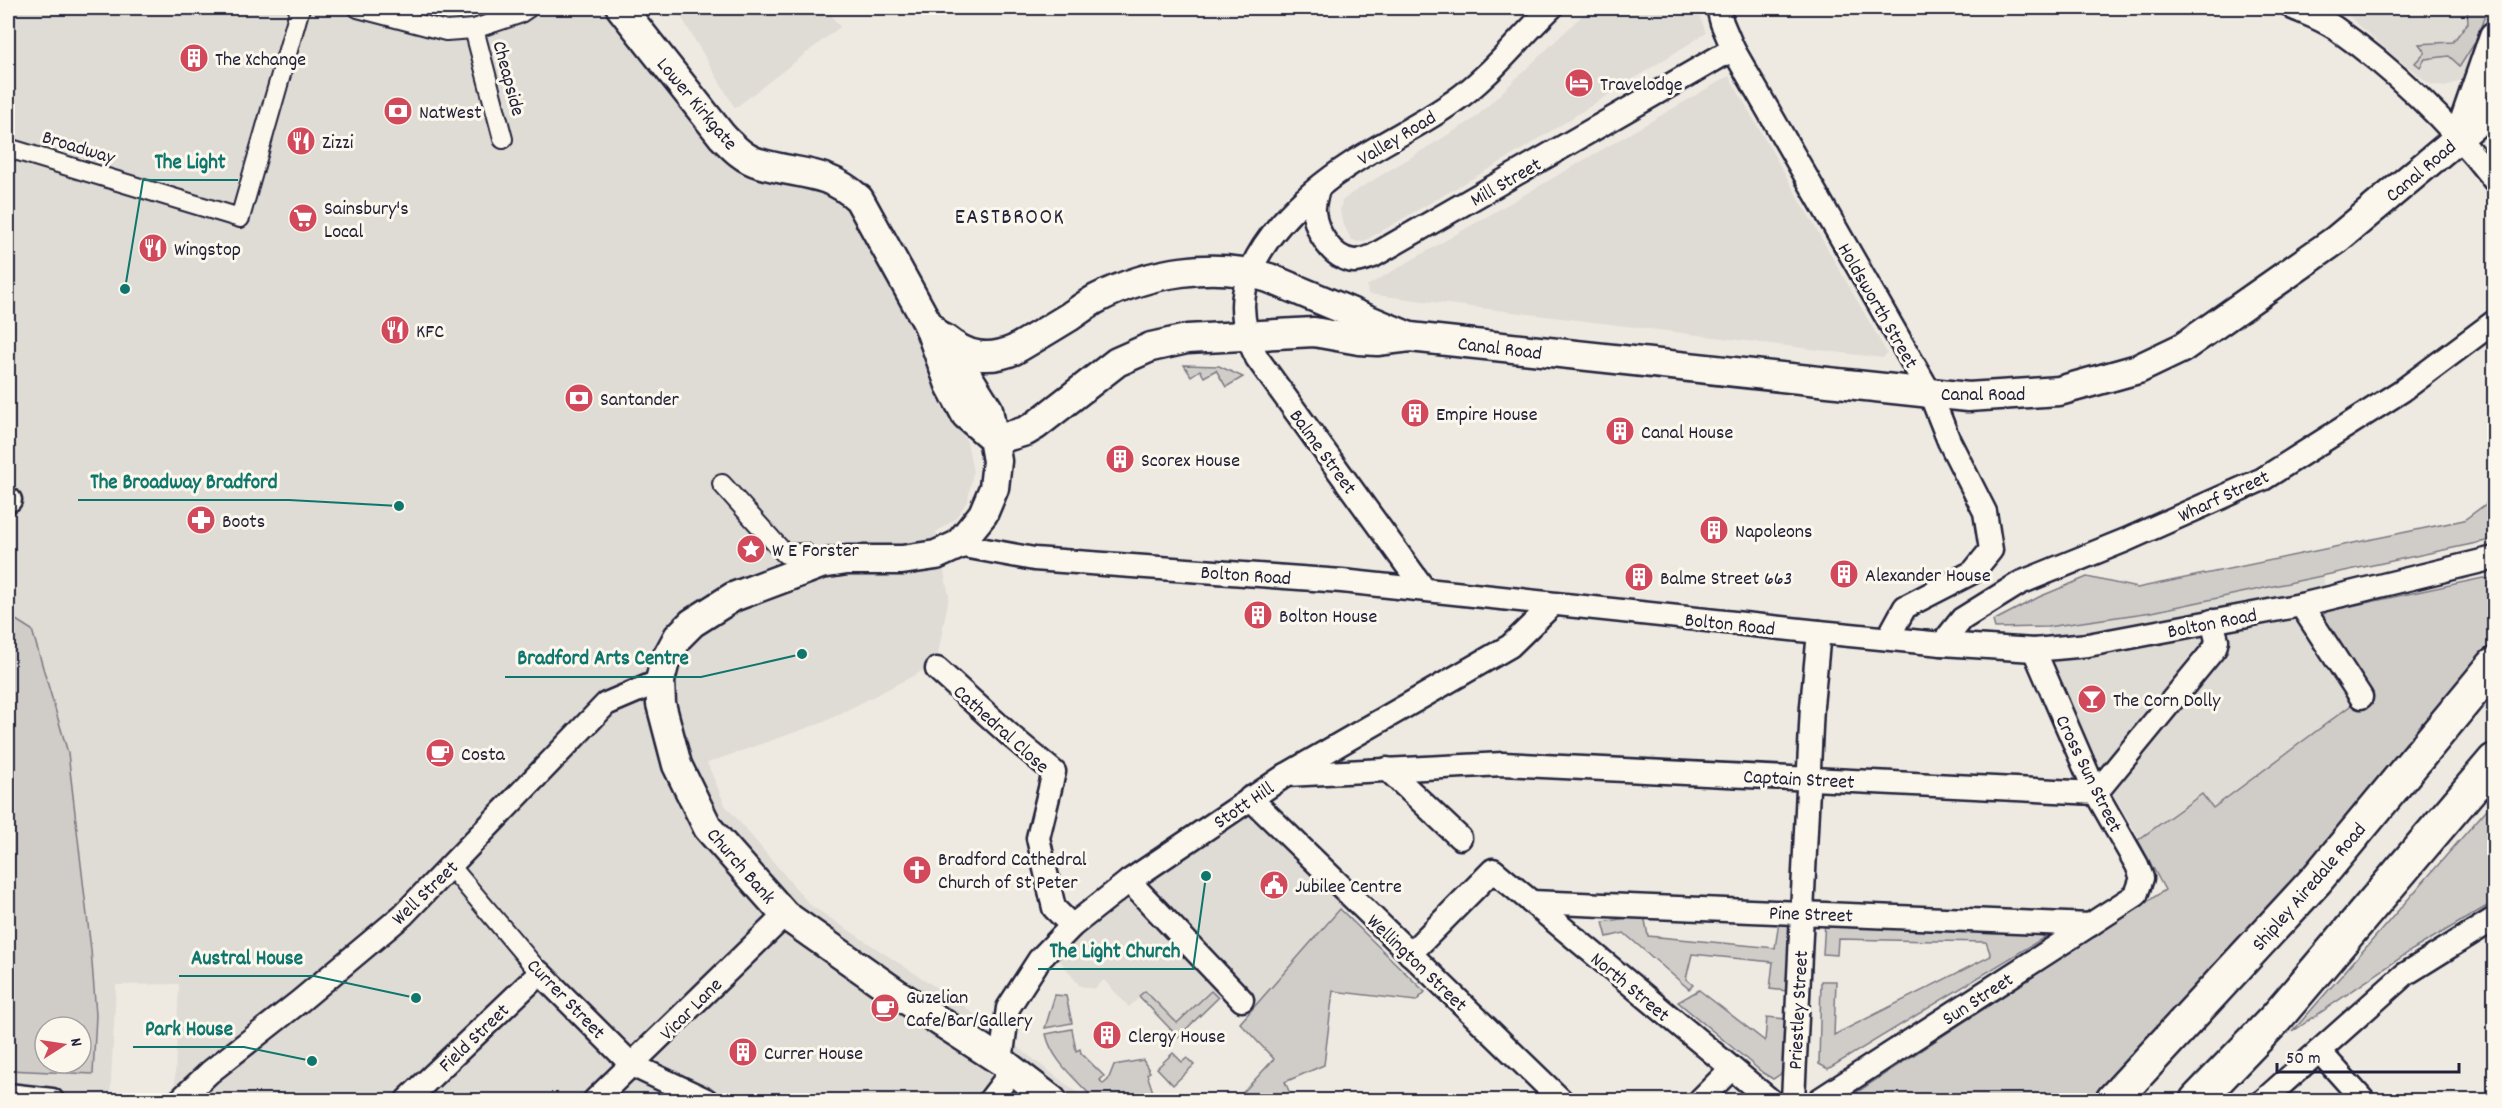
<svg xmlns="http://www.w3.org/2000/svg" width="2502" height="1108" viewBox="0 0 2502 1108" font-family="Dekko,sans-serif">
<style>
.built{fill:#dfdbd5;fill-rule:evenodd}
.green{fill:#d0cdc9;stroke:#797882;stroke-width:1.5;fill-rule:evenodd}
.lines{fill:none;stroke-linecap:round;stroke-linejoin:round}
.pedestrian-casing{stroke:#22223b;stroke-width:22}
.minor-casing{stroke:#22223b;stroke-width:27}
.tertiary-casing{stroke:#22223b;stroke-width:33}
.primary-casing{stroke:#22223b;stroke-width:38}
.pedestrian{stroke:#fbf7ec;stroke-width:18}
.minor{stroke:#fbf7ec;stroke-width:22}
.tertiary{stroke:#fbf7ec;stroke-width:28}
.primary{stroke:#fbf7ec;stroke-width:33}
.labels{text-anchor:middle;stroke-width:6;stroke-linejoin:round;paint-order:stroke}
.poi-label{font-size:20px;fill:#22223b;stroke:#fbf7ec;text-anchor:start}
.street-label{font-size:20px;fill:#22223b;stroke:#fbf7ec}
.quarter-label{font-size:22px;letter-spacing:1.5px;fill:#22223b;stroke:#fbf7ec}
.leader{fill:none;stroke:#0f766e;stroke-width:2}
.callout-dot{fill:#0f766e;stroke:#fbf7ec;stroke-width:2}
.callout-label{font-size:21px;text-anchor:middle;font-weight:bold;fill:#0f766e;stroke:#fbf7ec;stroke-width:6;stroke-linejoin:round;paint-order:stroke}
</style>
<rect width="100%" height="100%" fill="#eeeae2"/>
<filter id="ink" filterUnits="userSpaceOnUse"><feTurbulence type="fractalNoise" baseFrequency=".0167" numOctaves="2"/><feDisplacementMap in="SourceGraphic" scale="12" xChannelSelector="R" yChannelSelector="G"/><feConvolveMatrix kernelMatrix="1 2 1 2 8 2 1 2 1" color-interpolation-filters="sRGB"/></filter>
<g filter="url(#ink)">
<!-- built -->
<g class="built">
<path d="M8 8H604L695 123 845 203 868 234 919 337 945 403 967 442 973 472 968 500 955 519 936 532 949 596 936 664 824 722 707 763 725 805 810 905 957 1001 1087 1100H174L179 984 116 985 110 1100H8ZM45 1027H81V1063H45Z"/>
<polygon points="676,8 826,8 840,27 735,108"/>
<polygon points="1590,8 1697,8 1706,33 1513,155 1366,240 1358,242 1351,239 1342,221 1340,211 1342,201 1352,193 1474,119"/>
<polygon points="2337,8 2494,8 2494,22 2480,57 2469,76 2445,87 2430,84 2395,57 2342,10"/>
<polygon points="1729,76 1887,353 1883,358 1368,294 1367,286"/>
<polygon points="2323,575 2328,611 2323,615 2323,623 2370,690 2149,855 2098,768 2093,765 2054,669 2047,627 2152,612"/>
<polygon points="1249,816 1345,907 1340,910 1258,1002 1254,1022 1225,992 1178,1037 1140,997 1129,1007 1104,980 1094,989 1080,986 1055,955 1081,931 1238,817"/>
</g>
<!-- green -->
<g class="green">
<polygon points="2467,8 2488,8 2474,44 2460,66 2449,56 2425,59 2420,67 2415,63 2425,52 2419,44 2453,42 2468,22"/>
<polygon points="1184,365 1219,366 1243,377 1226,387 1216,370 1204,377 1200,370 1191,376"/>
<polygon points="2494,498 2494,538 2486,541 2152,612 2047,627 1995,628 1993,621 2039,597 2087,577 2137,588 2464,520"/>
<polygon points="2483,578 2494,580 2494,639 2401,763 2253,928 2089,1100 1845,1100 2165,890 2138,840 2202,794 2213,808 2370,691 2323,623 2323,615 2328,611"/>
<path d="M8 615 32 630 68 753 91 950 96 1015 93 1074 8 1070ZM45 1027H81V1063H45Z"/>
<polygon points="2494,801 2494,902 2412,950 2292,1032"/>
<polygon points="1340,909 1425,992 1416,1001 1333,991 1324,1065 1285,1082 1293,1100 1236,1100 1274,1059 1240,1023"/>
<polygon points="1644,915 1648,936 1775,948 1779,922 1794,922 1787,991 1770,989 1773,962 1692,954 1686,979 1693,985 1689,989 1624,933 1607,937 1603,922"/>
<polygon points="1825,921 2037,933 2045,937 1828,1069 1819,1064 1821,981 1836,981 1834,1035 1991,956 1986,942 1838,939 1837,955 1823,954"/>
<polygon points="1699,990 1765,1041 1767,1017 1786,1019 1782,1073 1773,1079 1763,1073 1678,1002"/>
<polygon points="1145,991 1177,1023 1211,991 1218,998 1178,1037 1139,996"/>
<polygon points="1055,995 1066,996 1072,1023 1045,1028"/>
<path d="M1072 1029 1076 1051 1080 1049 1081 1053 1104 1076 1100 1080 1103 1084 1108 1080 1114 1065 1143 1060 1150 1072 1147 1074 1153 1092 1147 1100H1096L1094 1099C1076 1079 1052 1061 1046 1034Z"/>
<polygon points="1173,1053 1182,1062 1187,1058 1194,1065 1173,1085 1157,1068"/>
</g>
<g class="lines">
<!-- pedestrian casing -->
<g class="pedestrian-casing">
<g id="pedestrian">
<polyline points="358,8 446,31 474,29 519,14 528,8"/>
<polyline points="474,29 503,139"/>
<polyline points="8,148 240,218 300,8"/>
<polyline points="722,484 785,554 805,553 808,568"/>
<polyline points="451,867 540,973"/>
</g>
</g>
<!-- minor casing -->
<g class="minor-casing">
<g id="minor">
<polyline points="1718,8 1722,23 1733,49 1930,393 1949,441 1985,512 1991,550 1973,572 1905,607 1888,638"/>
<path d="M2293 8C2307 14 2322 19 2335 28 2396 71 2448 122 2494 180"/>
<path d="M1318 188C1317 195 1313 204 1314 212 1316 232 1332 259 1354 261 1361 261 1367 258 1373 256L1733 49"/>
<polyline points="8,501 10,500"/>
<polyline points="958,545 1034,559 1342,581 1819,632 1942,644 2034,650 2088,645 2301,605 2494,558"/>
<path d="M1424 589 1257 358C1249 342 1243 325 1243 306 1244 248 1307 192 1352 163 1385 141 1421 125 1453 102 1490 77 1519 38 1551 8"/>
<polyline points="2301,605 2361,697"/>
<polyline points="1942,644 1962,619 2020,583 2126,540 2263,479 2403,390 2494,322"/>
<polyline points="937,669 1012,737 1054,772 1038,838 1054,908 1072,926"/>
<polyline points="1387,769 1460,838"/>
<polyline points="1286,775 1503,764 2096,793 2215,648 2217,640 2212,621"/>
<polyline points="1250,798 1561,1100"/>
<polyline points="1129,881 1242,1000"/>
<polyline points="1531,902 2090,925"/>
<polyline points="1410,954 1493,870 1770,1100"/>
<polyline points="2319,1051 2363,1100"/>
<polyline points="1001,1061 1008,1008 1039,960 1072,926 1129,881 1286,775 1510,646 1552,605"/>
<polyline points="8,1095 52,1100"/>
<polyline points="180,1100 210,1072 299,1002 403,915 606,704 660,681"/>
<polyline points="407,1100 540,973 632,1065 706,1100"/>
<polyline points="595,1100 785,915"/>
<polyline points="990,1100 1013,1070"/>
<polyline points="1700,1100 1730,1070"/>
<polyline points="1793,1100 1812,706 1819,632"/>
<polyline points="1819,1100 2136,895 2142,878 2137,865 2096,793 2034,650"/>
<polyline points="2264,1100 2404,975 2494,919"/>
</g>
</g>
<!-- tertiary casing -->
<g class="tertiary-casing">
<g id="tertiary">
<path d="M621 8 722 136C733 147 744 159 759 163 798 175 826 169 859 199L928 324 950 385 966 415 995 440"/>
<polyline points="2459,137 2494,36"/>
<polyline points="928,324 963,369 988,409 997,461 994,488 983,514 958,545 936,555 902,560 847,560 821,564 733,597 692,623 678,637 665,661 660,681 661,704 677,765 708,828 785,915 896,993 1001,1061 1052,1100"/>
<path d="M945 339C967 357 988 361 1014 350 1033 339 1051 328 1069 317 1078 311 1087 304 1096 299 1148 272 1213 261 1269 278L1407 336"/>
<polyline points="995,440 1026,431 1036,425 1117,362 1151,347 1187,339 1314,332 1359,340 1377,341 1410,337 1968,397 2059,391 2138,369 2182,348 2336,240 2476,123 2494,112"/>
</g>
</g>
<!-- primary casing -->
<g class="primary-casing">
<g id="primary">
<polyline points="2113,1100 2317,879 2494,665"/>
<polyline points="2197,1100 2276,1018 2494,761"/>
</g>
</g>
<!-- pedestrian -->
<use href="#pedestrian" class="pedestrian"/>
<!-- minor -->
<use href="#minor" class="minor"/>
<!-- tertiary -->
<use href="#tertiary" class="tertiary"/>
<!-- primary -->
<use href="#primary" class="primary"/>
</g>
</g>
<!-- icons -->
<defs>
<g id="building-disc" transform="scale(1.5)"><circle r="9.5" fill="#d1495b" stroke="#fbf7ec"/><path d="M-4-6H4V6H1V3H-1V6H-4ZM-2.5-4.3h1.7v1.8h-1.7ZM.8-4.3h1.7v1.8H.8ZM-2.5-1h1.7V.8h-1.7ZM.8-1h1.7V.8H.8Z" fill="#fff"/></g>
<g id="hotel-disc" transform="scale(1.5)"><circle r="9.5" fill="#d1495b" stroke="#fbf7ec"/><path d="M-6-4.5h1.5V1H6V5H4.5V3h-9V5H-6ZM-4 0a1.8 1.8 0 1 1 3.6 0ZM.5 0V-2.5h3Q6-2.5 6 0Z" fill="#fff"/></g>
<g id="bank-disc" transform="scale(1.5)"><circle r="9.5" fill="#d1495b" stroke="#fbf7ec"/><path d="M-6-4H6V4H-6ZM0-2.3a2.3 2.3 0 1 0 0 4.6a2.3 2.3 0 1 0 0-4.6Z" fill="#fff"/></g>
<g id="restaurant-disc" transform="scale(1.5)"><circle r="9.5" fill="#d1495b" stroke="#fbf7ec"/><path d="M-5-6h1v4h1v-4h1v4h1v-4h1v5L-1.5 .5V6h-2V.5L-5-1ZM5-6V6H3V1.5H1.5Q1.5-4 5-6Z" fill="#fff"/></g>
<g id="supermarket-disc" transform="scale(1.5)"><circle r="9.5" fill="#d1495b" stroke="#fbf7ec"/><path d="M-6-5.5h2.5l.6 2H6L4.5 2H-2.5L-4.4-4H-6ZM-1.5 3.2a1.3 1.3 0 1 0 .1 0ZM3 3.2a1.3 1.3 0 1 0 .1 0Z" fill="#fff"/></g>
<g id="pharmacy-disc" transform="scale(1.5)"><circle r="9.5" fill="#d1495b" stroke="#fbf7ec"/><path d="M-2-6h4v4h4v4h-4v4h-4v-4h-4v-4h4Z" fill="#fff"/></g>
<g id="sight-disc" transform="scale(1.5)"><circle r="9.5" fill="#d1495b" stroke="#fbf7ec"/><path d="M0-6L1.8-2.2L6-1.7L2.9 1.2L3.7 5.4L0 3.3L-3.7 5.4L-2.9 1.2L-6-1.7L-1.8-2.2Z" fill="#fff"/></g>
<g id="bar-disc" transform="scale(1.5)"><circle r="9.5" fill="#d1495b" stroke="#fbf7ec"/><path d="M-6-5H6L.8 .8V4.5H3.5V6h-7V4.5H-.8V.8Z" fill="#fff"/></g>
<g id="cafe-disc" transform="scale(1.5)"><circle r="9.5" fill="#d1495b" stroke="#fbf7ec"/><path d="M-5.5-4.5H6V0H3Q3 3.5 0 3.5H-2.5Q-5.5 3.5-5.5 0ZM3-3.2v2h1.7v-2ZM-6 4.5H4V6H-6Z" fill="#fff"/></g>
<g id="church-disc" transform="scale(1.5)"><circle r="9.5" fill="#d1495b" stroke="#fbf7ec"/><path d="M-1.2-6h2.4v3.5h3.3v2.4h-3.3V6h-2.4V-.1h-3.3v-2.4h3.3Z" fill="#fff"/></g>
<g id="civic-disc" transform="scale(1.5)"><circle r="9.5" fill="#d1495b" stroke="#fbf7ec"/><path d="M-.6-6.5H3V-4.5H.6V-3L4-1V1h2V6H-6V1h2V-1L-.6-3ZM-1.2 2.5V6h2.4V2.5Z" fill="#fff"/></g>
</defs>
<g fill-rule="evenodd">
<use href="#building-disc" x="194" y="58"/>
<use href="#hotel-disc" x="1579" y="83"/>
<use href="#bank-disc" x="398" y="111"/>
<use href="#restaurant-disc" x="301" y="141"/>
<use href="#supermarket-disc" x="303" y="218"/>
<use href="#restaurant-disc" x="153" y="248"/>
<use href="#restaurant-disc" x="395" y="330"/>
<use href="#bank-disc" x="579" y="398"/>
<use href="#building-disc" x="1415" y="413"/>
<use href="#building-disc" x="1620" y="431"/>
<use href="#building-disc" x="1120" y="459"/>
<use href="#pharmacy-disc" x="201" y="520"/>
<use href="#building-disc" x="1714" y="530"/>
<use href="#sight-disc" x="751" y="549"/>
<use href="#building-disc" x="1844" y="574"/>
<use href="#building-disc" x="1639" y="577"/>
<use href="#building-disc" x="1258" y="615"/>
<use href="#bar-disc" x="2092" y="699"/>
<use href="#cafe-disc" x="440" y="753"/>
<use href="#church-disc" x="917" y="870"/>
<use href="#civic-disc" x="1274" y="885"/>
<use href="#cafe-disc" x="885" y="1008"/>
<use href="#building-disc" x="1107" y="1035"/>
<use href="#building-disc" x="743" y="1052"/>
</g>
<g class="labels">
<!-- poi labels -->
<g class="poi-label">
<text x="215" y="65">The Xchange</text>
<text x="1600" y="90">Travelodge</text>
<text x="419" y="118">NatWest</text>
<text x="322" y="148">Zizzi</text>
<text x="324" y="214">Sainsbury's<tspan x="324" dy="23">Local</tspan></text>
<text x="174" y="255">Wingstop</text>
<text x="416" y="337">KFC</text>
<text x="600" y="405">Santander</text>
<text x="1436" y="420">Empire House</text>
<text x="1641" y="438">Canal House</text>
<text x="1141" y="466">Scorex House</text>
<text x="222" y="527">Boots</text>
<text x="1735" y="537">Napoleons</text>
<text x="772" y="556">W E Forster</text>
<text x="1865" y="581">Alexander House</text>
<text x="1660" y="584">Balme Street 663</text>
<text x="1279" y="622">Bolton House</text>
<text x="2113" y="706">The Corn Dolly</text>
<text x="461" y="760">Costa</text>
<text x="938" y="865">Bradford Cathedral<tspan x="938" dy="23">Church of St Peter</tspan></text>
<text x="1295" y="892">Jubilee Centre</text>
<text x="906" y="1003">Guzelian<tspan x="906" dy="23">Cafe/Bar/Gallery</tspan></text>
<text x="1128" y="1042">Clergy House</text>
<text x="764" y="1059">Currer House</text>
</g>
<!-- street labels -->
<g class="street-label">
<text transform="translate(510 78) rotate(75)" y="7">Cheapside</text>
<text transform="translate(698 103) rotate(50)" y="7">Lower Kirkgate</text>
<text transform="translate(1396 137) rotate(-31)" y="7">Valley Road</text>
<text transform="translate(79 146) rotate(17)" y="7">Broadway</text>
<text transform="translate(2420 170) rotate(-40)" y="7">Canal Road</text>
<text transform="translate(1505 181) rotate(-30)" y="7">Mill Street</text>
<text transform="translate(1879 305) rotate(60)" y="7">Holdsworth Street</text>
<text transform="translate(1500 347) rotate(7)" y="7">Canal Road</text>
<text x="1983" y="400">Canal Road</text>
<text transform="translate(1324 451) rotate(54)" y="7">Balme Street</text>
<text transform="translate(2223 495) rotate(-25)" y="7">Wharf Street</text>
<text transform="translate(1246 574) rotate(4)" y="7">Bolton Road</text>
<text transform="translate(2212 622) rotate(-11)" y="7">Bolton Road</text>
<text transform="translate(1730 623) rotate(6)" y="7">Bolton Road</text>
<text transform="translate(1002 728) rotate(42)" y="7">Cathedral Close</text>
<text transform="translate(2090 773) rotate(64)" y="7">Cross Sun Street</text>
<text transform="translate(1799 778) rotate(3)" y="7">Captain Street</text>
<text transform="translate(1243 804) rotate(-34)" y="7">Stott Hill</text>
<text transform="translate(742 865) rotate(49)" y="7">Church Bank</text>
<text transform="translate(2308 886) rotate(-49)" y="7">Shipley Airedale Road</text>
<text transform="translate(424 892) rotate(-44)" y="7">Well Street</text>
<text transform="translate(1811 913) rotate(2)" y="7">Pine Street</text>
<text transform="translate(1418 962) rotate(44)" y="7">Wellington Street</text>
<text transform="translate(1631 986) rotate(40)" y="7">North Street</text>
<text transform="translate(567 998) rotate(46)" y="7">Currer Street</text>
<text transform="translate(1977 998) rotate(-33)" y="7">Sun Street</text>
<text transform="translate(690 1008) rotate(-45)" y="7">Vicar Lane</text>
<text transform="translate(1797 1010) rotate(-87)" y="7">Priestley Street</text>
<text transform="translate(473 1037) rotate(-44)" y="7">Field Street</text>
</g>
<!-- quarter labels -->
<g class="quarter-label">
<text x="1010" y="223">EASTBROOK</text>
</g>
</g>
<!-- callouts -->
<path class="leader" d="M125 289L143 180H238M399 506L289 500H78M802 654L701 677H505M1206 876L1193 969H1038M416 998L314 976H179M312 1061L244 1047H133"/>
<g class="callout-dot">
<circle cx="125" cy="289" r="6"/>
<circle cx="399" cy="506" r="6"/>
<circle cx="802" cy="654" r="6"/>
<circle cx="1206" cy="876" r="6"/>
<circle cx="416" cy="998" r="6"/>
<circle cx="312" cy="1061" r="6"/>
</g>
<g class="callout-label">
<text x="190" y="168">The Light</text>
<text x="184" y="488">The Broadway Bradford</text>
<text x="603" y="664">Bradford Arts Centre</text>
<text x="1115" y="957">The Light Church</text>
<text x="247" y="964">Austral House</text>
<text x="189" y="1035">Park House</text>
</g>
<!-- margin -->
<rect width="2502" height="1108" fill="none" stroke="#fbf7ec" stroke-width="30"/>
<rect x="15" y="15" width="2472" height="1078" fill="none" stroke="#22223b" stroke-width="2" filter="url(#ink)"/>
<!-- north arrow -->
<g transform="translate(63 1045) rotate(78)"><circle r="28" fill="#fbf7ec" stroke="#a4a2a5" stroke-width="1.5"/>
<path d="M0-4.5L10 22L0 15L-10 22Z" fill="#d1495b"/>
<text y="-9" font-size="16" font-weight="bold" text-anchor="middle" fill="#22223b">N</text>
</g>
<!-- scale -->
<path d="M2277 1063v9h182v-9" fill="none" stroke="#22223b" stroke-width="3"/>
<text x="2286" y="1063" font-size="18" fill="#22223b" stroke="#fbf7ec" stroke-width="4.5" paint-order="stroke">50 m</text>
</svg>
